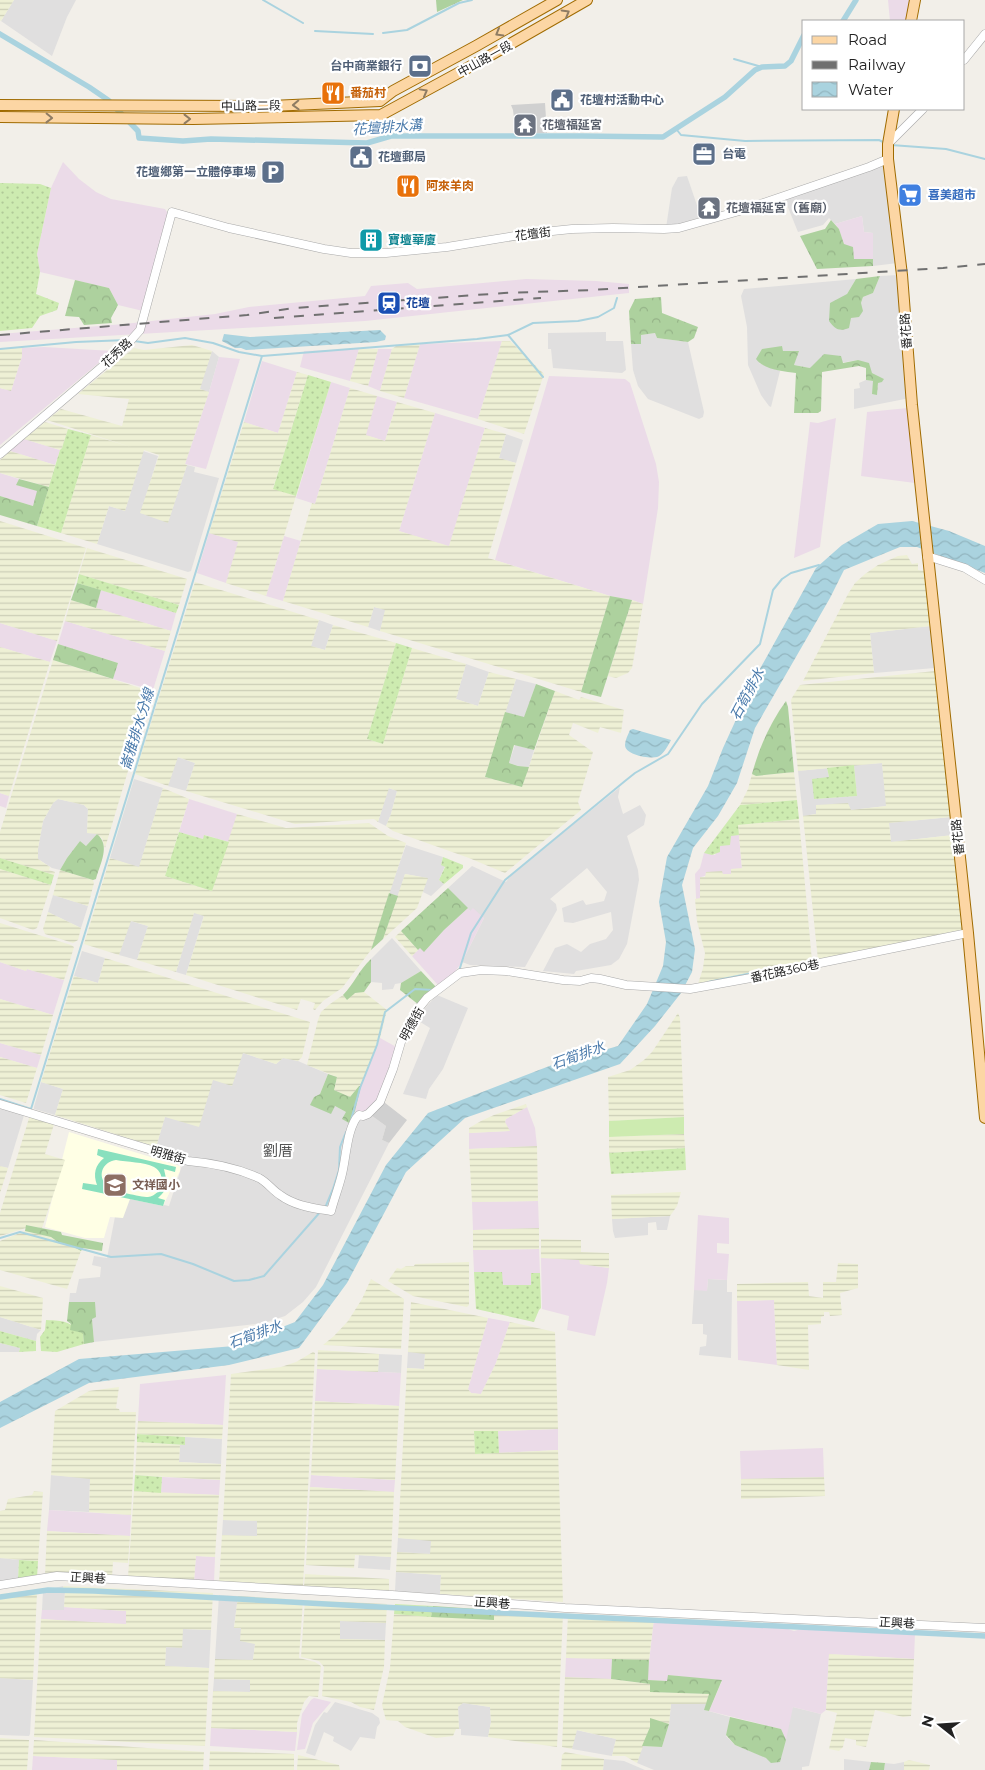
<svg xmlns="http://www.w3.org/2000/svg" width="985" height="1770" viewBox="0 0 985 1770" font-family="Montserrat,'Noto Sans TC',sans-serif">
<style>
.residential{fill:#e0dfdf}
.industrial{fill:#ebdbe8}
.education{fill:#ffffe5}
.religious{fill:#d0d0d0}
.farmland{fill:url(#farmland-rules)}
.grass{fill:url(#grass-dots)}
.forest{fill:url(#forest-crowns)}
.garden{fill:#cdebb0}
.pitch{fill:#88e0be;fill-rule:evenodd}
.water{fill:url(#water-waves)}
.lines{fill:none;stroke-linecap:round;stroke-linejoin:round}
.stream{stroke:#aad3df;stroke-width:2}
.canal{stroke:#aad3df;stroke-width:5.5}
.minor-casing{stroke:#a9a9a9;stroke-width:9}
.major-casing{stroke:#a06b00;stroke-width:12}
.minor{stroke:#fff;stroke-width:8}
.major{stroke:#fcd6a4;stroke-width:10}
.rail{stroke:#707070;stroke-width:2;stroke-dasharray:10 10;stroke-linecap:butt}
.oneway{stroke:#8f7c63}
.labels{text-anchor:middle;stroke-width:4.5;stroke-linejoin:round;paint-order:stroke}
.street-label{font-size:12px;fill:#222;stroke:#fff}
.service-label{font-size:12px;font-weight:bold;fill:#4e5e75;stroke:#fff;text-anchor:start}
.food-label{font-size:12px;font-weight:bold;fill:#c56008;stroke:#fff;text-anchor:start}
.worship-label{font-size:12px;font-weight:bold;fill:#5b616d;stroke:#fff;text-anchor:start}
.shop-label{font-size:12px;font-weight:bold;fill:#366cbe;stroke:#fff;text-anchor:start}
.culture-label{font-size:12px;font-weight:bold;fill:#0d838f;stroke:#fff;text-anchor:start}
.transit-label{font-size:12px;font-weight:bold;fill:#164399;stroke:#fff;text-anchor:start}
.education-label{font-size:12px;font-weight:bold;fill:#785e54;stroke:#fff;text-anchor:start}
.water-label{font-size:14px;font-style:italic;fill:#4a7aab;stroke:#fff}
.quarter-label{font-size:15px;fill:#555;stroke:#fff}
</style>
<defs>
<pattern id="farmland-rules" width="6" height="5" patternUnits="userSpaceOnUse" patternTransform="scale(1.25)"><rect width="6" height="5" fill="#eef0d5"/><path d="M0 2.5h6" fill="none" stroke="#ccceb7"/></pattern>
<pattern id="grass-dots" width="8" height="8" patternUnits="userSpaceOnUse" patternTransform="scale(1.25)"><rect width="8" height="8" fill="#cdebb0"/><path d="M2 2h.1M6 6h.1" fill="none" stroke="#b0c997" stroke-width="1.8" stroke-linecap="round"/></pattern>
<pattern id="forest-crowns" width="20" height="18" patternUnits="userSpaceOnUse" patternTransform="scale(1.25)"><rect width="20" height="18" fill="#add19e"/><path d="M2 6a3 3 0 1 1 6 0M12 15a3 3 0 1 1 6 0" fill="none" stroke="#95b388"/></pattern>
<pattern id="water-waves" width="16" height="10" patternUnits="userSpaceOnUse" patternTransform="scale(1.25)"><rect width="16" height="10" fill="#aad3df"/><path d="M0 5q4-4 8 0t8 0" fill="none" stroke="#92b5bf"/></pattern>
</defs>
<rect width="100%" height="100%" fill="#f2efe9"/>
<!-- residential -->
<g class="residential">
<polygon points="14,0 76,0 67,17 52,56 1,21"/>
<polygon points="882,165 887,169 898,263 873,266 873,233 864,232 862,216 835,224 829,218 823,225 798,232 785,200 874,166"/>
<polygon points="687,176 701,217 666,228 672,188 678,177"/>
<polygon points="898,275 910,398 854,409 854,389 860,388 859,383 866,380 873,381 877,394 878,382 882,382 883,379 872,373 858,360 810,368 794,365 798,351 783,351 781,346 759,363 780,371 771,407 769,406 761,395 748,365 747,327 741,296 744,289 856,279 847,294 851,318 861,303 863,297 873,293 880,276"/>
<polygon points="606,332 606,341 623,341 626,370 622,373 553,368 551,349 548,349 548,333"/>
<polygon points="655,333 657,338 688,342 704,412 703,417 699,419 648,399 638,386 633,370 631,344 641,344 640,335"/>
<polygon points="212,351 219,357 209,392 199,389"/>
<polygon points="506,434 523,440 516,463 499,458"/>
<polygon points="143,451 158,456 141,513 168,522 187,465 195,467 194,472 219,478 191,571 188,572 97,544 109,506 125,511"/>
<polygon points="374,607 386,610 380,631 368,627"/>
<polygon points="319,620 333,625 325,650 311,646"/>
<polygon points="931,626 935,668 874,673 870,633"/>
<polygon points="466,664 489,672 478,706 456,699"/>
<polygon points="516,679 536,684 524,718 505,712"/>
<polygon points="515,745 534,750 529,767 518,766 509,763"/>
<polygon points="177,757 195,763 186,791 168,786"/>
<polygon points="882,763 887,806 851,810 816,805 816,814 803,816 798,771 827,768 829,777 814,799 857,796 854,765"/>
<polygon points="134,779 163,788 139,868 110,858"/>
<polygon points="620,787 618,797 623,814 640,805 646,815 644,825 627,836 638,870 639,880 627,944 619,959 611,965 576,971 574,974 543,971 555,948 567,944 581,952 590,944 606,939 613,930 611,912 573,923 564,922 562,908 583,900 586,905 604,901 607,892 587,868 550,899 556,904 557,910 525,967 470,965 462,962 484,918 470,911 448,888 472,866 506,882 511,875"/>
<polygon points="388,788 397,791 391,814 386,826 378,822"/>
<polygon points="58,799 84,805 88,809 87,833 97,834 86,846 80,841 67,858 60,870 52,868 38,859 38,849 43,821 53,803"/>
<polygon points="951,817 953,835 891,842 889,823"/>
<polygon points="406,845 443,857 441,864 445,866 439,880 444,884 431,896 423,892 427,878 405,874 398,896 389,893"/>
<polygon points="53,895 88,906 81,928 48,912"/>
<polygon points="194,912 204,915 186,975 176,972"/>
<polygon points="130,921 148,926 137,960 119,955"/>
<polygon points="392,938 421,971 401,983 395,984 393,989 382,990 382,983 371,982 371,959"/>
<polygon points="82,951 105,958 98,983 74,976"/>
<polygon points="437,995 468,1008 443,1069 429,1089 426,1099 403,1094 430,1028 417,1020 425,1008"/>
<polygon points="243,1053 276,1064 283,1058 298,1061 328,1074 320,1094 314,1097 311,1105 335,1106 346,1112 349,1122 355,1111 368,1113 386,1126 382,1140 389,1143 316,1287 303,1302 285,1316 264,1323 94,1342 92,1319 95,1302 69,1302 70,1293 76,1293 79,1279 100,1277 101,1267 92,1265 94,1256 107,1258 119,1196 169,1206 185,1156 156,1147 165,1117 213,1080"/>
<polygon points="41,1082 63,1089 55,1115 34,1109 34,1107"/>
<polygon points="0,1104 25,1112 8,1168 0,1166"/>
<polygon points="670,1216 667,1230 657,1230 656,1222 648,1223 648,1235 615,1238 613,1231 612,1219"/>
<polygon points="708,1279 727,1280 727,1292 732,1292 731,1358 699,1355 700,1347 706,1346 707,1335 703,1334 703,1324 692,1324 694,1290 707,1290"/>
<polygon points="0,1317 41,1330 37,1334 36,1341 0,1331"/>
<polygon points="0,1343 20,1348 19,1352 0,1352"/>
<polygon points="408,1352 425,1353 424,1369 407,1368"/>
<polygon points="379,1354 402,1355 401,1373 378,1372"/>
<polygon points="185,1437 222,1439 221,1464 179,1462 180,1445 185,1445"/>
<polygon points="51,1475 90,1478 89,1512 49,1510"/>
<polygon points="223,1520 258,1521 257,1537 222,1535"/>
<polygon points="398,1538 431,1540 431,1554 397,1552"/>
<polygon points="359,1555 391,1557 390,1570 358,1568"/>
<polygon points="0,1558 19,1560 18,1580 0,1582"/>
<polygon points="396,1572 441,1575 440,1594 395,1591"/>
<polygon points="63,1586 65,1592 64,1610 42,1610 43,1591"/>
<polygon points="219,1595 238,1596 234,1627 241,1628 255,1644 253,1660 215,1659"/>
<polygon points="340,1621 386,1623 385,1640 339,1639"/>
<polygon points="183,1629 211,1630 209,1668 165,1666 166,1647"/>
<polygon points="0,1678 33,1680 30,1734 29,1736 0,1735"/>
<polygon points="214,1679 250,1680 250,1692 213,1691"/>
<polygon points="335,1702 372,1713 379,1718 380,1723 377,1727 375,1739 360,1737 351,1751 333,1741 334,1737 324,1732 315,1756 306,1753 315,1725 324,1712 327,1713"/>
<polygon points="463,1703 490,1707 491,1722 488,1737 461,1735 461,1729 459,1729 458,1706"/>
<polygon points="671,1704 706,1704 705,1710 730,1717 726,1736 735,1745 767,1758 793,1707 821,1714 809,1766 802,1767 802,1770 654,1770 637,1763 642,1746 662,1747 669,1724"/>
<polygon points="576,1730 616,1739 612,1756 572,1749"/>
<polygon points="604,1759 624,1761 645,1770 603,1770"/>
<polygon points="844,1759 871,1762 869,1770 844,1770"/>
<polygon points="904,1762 904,1770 884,1770 885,1763 894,1764"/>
</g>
<!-- industrial -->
<g class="industrial">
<polygon points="888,0 912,0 908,21 890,21"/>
<polygon points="63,162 79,179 96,192 111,199 165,209 168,214 143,311 118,305 109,288 40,272 37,254 51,188"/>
<polygon points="862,216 864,232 873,233 873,259 854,259 844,245 839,229 835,224"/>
<polygon points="526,279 596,281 629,284 629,293 365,321 0,342 0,334 124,324 215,314 249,307 365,296 371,286 408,283 417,289"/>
<polygon points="502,341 478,419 404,398 420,344"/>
<polygon points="44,347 113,351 0,445 0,388 11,391 22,356 22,348"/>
<polygon points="359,349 350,381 300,367 304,351"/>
<polygon points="378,349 392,349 380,391 368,386"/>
<polygon points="219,357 240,359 206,469 185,464 209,392"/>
<polygon points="262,361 297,372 278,433 244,422"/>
<polygon points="549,376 625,379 630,383 656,464 659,482 658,508 643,604 632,600 610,596 495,560"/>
<polygon points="331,382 350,388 315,504 296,498"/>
<polygon points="377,396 397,402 385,441 365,435"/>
<polygon points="908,408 915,483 861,476 867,412"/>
<polygon points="435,413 485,428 449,547 399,531"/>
<polygon points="836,418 820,547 794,558 810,422 818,423"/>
<polygon points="24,439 60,450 55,465 10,451"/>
<polygon points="0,473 19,479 17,485 38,491 33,506 0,496"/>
<polygon points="209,533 239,542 226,583 197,573"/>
<polygon points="284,536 301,541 283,601 266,596"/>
<polygon points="101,590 176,613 171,631 96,608"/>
<polygon points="65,621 165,651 153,690 113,679 118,663 58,644"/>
<polygon points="0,623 57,641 50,662 0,647"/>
<polygon points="0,793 9,796 6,808 0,806"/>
<polygon points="189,799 237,814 229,842 205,835 203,839 179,832"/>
<polygon points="731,835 739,835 742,869 731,874 722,874 722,871 701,877 701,898 697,921 695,874 700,868 704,853 715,855 720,846"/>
<polygon points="468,908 470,911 473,908 484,918 462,962 454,973 440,985 437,984 412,956 420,948 425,951 444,930"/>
<polygon points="0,962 26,971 27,969 64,980 53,1015 0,999"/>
<polygon points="380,1038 400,1049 385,1090 368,1113 355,1111 361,1086"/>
<polygon points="0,1043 41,1055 37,1068 0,1057"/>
<polygon points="527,1107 535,1128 537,1146 469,1149 469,1133 509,1131 505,1122 506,1119"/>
<polygon points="538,1201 539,1228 473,1230 472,1202"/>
<polygon points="698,1215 729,1218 729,1244 717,1243 717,1253 729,1254 727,1280 708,1279 707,1291 694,1290"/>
<polygon points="539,1249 540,1273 531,1273 531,1285 502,1285 502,1272 474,1272 473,1250"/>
<polygon points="541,1258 580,1260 580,1264 609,1268 607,1283 595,1336 567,1330 569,1316 542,1309"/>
<polygon points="774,1300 777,1365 738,1360 737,1301"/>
<polygon points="488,1318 510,1322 496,1363 481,1394 479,1394 471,1393 468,1389"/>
<polygon points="317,1369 401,1373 399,1406 315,1401"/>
<polygon points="226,1375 223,1425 138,1421 140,1384"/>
<polygon points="558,1429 558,1450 499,1453 498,1431"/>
<polygon points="823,1448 824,1477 741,1479 740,1451"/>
<polygon points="311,1475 395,1480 394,1492 310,1487"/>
<polygon points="162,1477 220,1480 219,1495 161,1493"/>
<polygon points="49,1510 131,1515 130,1536 47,1531"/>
<polygon points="196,1556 215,1557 214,1582 194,1581"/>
<polygon points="64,1607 126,1611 126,1625 41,1619 42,1610 64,1610"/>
<polygon points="654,1618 782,1627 794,1631 809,1627 915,1633 914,1659 829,1654 826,1710 821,1714 793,1707 786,1740 781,1729 709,1711 722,1681 668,1675 668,1681 647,1680"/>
<polygon points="566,1658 612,1659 611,1679 565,1677"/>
<polygon points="314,1698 331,1702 313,1723 305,1749 297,1750 302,1714 311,1700"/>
<polygon points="211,1728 297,1732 295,1751 210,1746"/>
<polygon points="33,1756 118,1760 117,1770 32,1770"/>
</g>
<!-- education -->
<polygon class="education" points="69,1132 180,1166 180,1171 163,1206 130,1199 123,1218 110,1217 104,1238 85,1238 45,1227"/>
<!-- religious -->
<g class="religious">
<polygon points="545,103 547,133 516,134 513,110 511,105"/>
<polygon points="380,1099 407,1120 389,1143 382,1140 386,1126 368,1113"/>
</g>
<!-- farmland -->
<g class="farmland">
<polygon points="0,0 14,0 1,21 0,20"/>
<polygon points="502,341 510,341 544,374 524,434 478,419"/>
<polygon points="420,344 404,398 380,391 392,349 396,346"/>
<polygon points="192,345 212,351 200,389 209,392 185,464 187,465 168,523 140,513 159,455 144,450 125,511 109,506 97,544 61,533 91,435 131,447 47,420 61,409 122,426 129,399 78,394 134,348 144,350"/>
<polygon points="22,348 22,356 11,391 0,388 0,349"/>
<polygon points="359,349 378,349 368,386 350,381"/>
<polygon points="297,372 308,375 273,488 296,496 266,596 226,583 238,542 209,533 244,422 278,433"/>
<polygon points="350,388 377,396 366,435 385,441 397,402 435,413 399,531 449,546 485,428 506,434 499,458 516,463 488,558 610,596 581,692 380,631 385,610 374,607 368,627 283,601 312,503 315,504"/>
<polygon points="45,422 68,429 62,448 60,450 24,439"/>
<polygon points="10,451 55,465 49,487 0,473 0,460"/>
<polygon points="0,521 86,548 57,641 0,623"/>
<polygon points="87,548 187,579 179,605 79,574"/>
<polygon points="907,555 912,564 918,563 918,570 925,571 931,626 870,633 874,673 803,681 848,594 855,583 865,574 878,565 898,556"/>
<polygon points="195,582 319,620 311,646 325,650 333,625 396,643 367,739 383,744 412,648 466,664 456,699 478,706 489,672 516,679 485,777 522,787 555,691 579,700 581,697 624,710 621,733 600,727 598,733 573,723 569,735 593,752 578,802 581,810 505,873 469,858 393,831 386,826 391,814 397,791 389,788 378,822 374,819 295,824 186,791 195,763 178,757 168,786 135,774"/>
<polygon points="71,600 171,631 165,651 65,621"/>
<polygon points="632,600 643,604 632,668 628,673 616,678 608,676"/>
<polygon points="0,647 50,662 9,796 0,793"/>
<polygon points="53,660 140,688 141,686 153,690 135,746 127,744 122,758 131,761 105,848 102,838 97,834 87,833 88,809 84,805 58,799 53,803 43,821 38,849 38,859 50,867 49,870 55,872 54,875 0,858 0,832"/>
<polygon points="935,671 951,817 889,823 891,842 953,835 962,930 818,960 803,816 816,814 816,805 848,803 851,810 886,806 882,763 798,771 791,700 793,696 800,685"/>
<polygon points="794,772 797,800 740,805 748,789 752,774 756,776"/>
<polygon points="163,788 189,799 165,876 212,891 237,814 286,828 369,823 388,836 406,843 371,950 342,988 323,1001 315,1010 313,1009 315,1003 301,999 297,1010 186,975 204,916 194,913 176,972 137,960 148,926 131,921 119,955 84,944 110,858 139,867"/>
<polygon points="799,819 812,961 698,984 703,968 705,953 697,921 695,899 700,898 700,877 705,877 706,872 722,871 723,874 731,874 731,869 742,868 738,825"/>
<polygon points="0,869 51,885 37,928 33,930 0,918"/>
<polygon points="60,870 93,880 94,883 88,906 53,895"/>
<polygon points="405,874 428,878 417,908 383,939"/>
<polygon points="48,912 81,928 78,940 73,943 45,934 43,929"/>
<polygon points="0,923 71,945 74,947 64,980 27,969 26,971 0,962"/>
<polygon points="401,931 418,950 412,956 395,937"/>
<polygon points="105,958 310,1022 302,1057 298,1061 283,1058 276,1064 243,1053 232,1086 213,1080 199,1127 165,1117 156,1147 55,1115 63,1089 41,1082 74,976 98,983"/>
<polygon points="361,992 364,992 387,1010 380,1038 361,1086 359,1086 350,1097 334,1090 337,1077 307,1065 318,1020 321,1012 330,1004 343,995 347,1000 352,994"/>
<polygon points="0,999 53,1015 41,1055 0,1043"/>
<polygon points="678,1013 680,1018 684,1117 609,1121 608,1077 630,1070 644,1060 652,1052"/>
<polygon points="0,1057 37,1068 26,1103 0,1095"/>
<polygon points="526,1104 527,1107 506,1119 505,1122 510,1131 469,1133 469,1128 481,1121 494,1115"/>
<polygon points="30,1115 55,1121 45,1154 65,1160 42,1228 26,1225 26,1228 0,1236 0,1213"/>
<polygon points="684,1134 685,1148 609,1153 609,1137"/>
<polygon points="537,1146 538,1201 472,1202 469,1149"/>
<polygon points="0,1166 8,1168 0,1193"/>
<polygon points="681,1192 677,1206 670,1216 612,1219 611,1195"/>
<polygon points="539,1228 539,1249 473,1250 473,1230"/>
<polygon points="25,1231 51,1237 58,1242 72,1246 81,1251 67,1289 0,1270 0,1241"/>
<polygon points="541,1239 581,1240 581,1252 609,1253 609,1268 580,1264 579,1260 541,1258"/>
<polygon points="469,1262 469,1305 467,1307 413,1296 388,1281 397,1268 401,1269 406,1266 414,1266 415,1264"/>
<polygon points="838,1263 858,1264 858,1288 840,1293 842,1315 830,1316 829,1312 824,1312 824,1316 821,1317 821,1324 808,1325 809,1370 777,1365 774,1300 737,1301 737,1284 808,1282 809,1296 823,1298 823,1282 836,1282"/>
<polygon points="371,1279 404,1299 401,1349 323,1345 334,1336 348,1321 362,1299"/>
<polygon points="0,1286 43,1298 41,1330 0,1317"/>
<polygon points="411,1302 488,1318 468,1389 471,1393 481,1394 496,1363 510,1322 555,1332 558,1429 474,1432 475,1454 558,1450 563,1602 440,1594 441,1575 396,1572 397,1552 430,1554 431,1541 398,1538 407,1368 424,1369 425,1354 408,1352"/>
<polygon points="318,1350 379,1354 378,1372 317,1369"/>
<polygon points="313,1352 315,1353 303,1586 219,1582 222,1535 257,1536 257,1521 223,1520 231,1374 281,1367 296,1362"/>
<polygon points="119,1387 116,1408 119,1409 120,1412 136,1412 131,1515 89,1512 90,1479 51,1475 55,1411 89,1391"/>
<polygon points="315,1401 399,1406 395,1480 311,1475"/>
<polygon points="138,1421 223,1425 222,1439 137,1434"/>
<polygon points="137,1442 180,1445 179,1462 221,1464 220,1480 135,1475"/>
<polygon points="824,1477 825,1496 741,1499 741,1479"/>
<polygon points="310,1487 394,1492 391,1557 355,1555 354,1568 306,1565"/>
<polygon points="34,1491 43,1492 38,1561 0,1558 0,1511 5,1510 8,1499 32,1495"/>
<polygon points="134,1491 219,1495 215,1557 196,1556 194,1581 128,1577"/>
<polygon points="47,1531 130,1536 128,1563 113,1562 112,1577 45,1575"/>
<polygon points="305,1574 389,1579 389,1591 304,1587"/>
<polygon points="63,1586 213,1593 211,1630 183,1629 182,1648 166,1647 165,1666 209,1668 205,1746 34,1737 41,1619 126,1624 126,1611 64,1607 65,1592"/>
<polygon points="33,1590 37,1593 33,1680 0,1678 0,1594"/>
<polygon points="238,1596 303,1600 299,1658 315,1662 321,1666 318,1697 309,1696 304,1702 297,1723 297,1732 211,1728 213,1691 250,1692 250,1680 214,1679 215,1659 253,1660 255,1644 240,1641 241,1628 234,1628"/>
<polygon points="305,1600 387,1604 386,1623 340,1621 340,1639 385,1640 384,1667 374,1710 360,1707 351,1702 322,1696 324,1667 319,1661 301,1657"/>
<polygon points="494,1610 563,1614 557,1747 488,1737 491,1722 490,1707 463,1703 458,1707 459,1729 456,1729 453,1736 436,1738 405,1727 398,1721 386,1720 382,1705 390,1668 394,1614 493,1620"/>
<polygon points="568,1615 654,1618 649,1660 566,1658"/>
<polygon points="829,1654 914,1659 911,1716 903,1717 875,1710 866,1747 856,1745 856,1740 845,1738 843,1747 839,1751 829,1749 837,1713 826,1710"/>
<polygon points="565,1677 611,1679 650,1684 651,1692 710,1694 706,1704 671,1704 669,1724 650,1719 650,1727 637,1763 625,1756 612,1756 616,1739 577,1730 572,1749 562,1747"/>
<polygon points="0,1738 29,1740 27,1770 0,1770"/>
<polygon points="34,1740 204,1752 203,1770 117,1770 117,1760 33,1756"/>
<polygon points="210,1751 294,1754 294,1770 209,1770"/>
<polygon points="565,1752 604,1759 603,1770 561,1770 562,1755"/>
<polygon points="298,1755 339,1765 340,1770 297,1770"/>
<polygon points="909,1760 930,1765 929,1770 904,1770 904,1762"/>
</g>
<!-- grass -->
<g class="grass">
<polygon points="0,183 40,184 51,188 37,254 40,272 36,294 59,303 57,310 40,316 32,328 0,331"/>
<polygon points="308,375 331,382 296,496 273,489"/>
<polygon points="68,429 91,435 61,533 37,526 60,450 62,448"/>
<polygon points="79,574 179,605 176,613 77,583"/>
<polygon points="396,643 412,648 383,744 367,739"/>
<polygon points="854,765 857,796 814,799 812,779 829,777 827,768"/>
<polygon points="797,800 799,819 738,825 739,835 731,836 730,845 720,846 720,852 712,855 704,853 740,805"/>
<polygon points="179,832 203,839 204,835 229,842 212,891 165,876"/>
<polygon points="443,857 463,865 463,868 444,884 439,880 445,867 441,865"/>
<polygon points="0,858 54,875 51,885 0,869"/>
<polygon points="685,1148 686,1170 611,1174 609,1153"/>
<polygon points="474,1272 502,1272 503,1285 531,1285 531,1273 540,1273 541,1308 539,1310 534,1322 476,1309"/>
<path d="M46 1320C66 1321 67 1321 83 1333L84 1344 57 1352 41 1351 40 1337 45 1330Z"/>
<polygon points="0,1331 36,1341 36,1351 19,1352 20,1348 0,1343"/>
<polygon points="474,1431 498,1431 499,1453 475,1454"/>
<polygon points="137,1434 185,1437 185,1445 137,1442"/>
<polygon points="135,1475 162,1477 161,1493 134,1491"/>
<polygon points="19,1560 38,1561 37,1577 18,1580"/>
<polygon points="395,1604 433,1606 431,1617 394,1614"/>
</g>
<!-- forest -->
<g class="forest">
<polygon points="436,0 463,0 437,12"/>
<polygon points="831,220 839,229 844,244 853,247 854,259 873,259 873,266 817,269 800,236 825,229"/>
<path d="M880 276 873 293 863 297 861 303 863 311 859 317 851 318 849 328C839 332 835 329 829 321L830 303 847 294 856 279Z"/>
<polygon points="75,280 109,288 118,305 111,318 112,323 84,325 79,317 65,316"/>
<polygon points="661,297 662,313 698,327 694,338 688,342 657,338 655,333 641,335 641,344 631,344 629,311 635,299"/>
<path d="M782 346 783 351H799L794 365 810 368 824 354 841 356 843 363 858 360 869 363 872 373 884 379 882 382 878 383 877 395 872 394 873 381 866 380V368L859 366 822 372 821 411 818 413H794L796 373C784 371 764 370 756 359L762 349Z"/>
<polygon points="19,479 49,487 37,526 0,515 0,496 33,506 37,491 16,485"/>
<polygon points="77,583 101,590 96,608 71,600"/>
<polygon points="610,596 632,600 601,697 581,692"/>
<polygon points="58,644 118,663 113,679 53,660"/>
<polygon points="536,684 555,691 534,750 514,745 509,763 518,766 529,767 522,787 485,777 505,712 524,717"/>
<path d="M786 701 788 707 794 772 756 776 752 774C759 748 770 723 786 701Z"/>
<path d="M97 834C111 846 100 863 96 879L93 880 60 870 67 858 80 841 86 846Z"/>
<polygon points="448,888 468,908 444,930 424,952 420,948 418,950 401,931"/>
<polygon points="389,893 398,896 383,939 371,950"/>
<path d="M371 959V982L364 992 355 993 347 1000 343 995C354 984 359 970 371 959Z"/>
<polygon points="421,971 436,987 419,1005 400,990 401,983"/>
<polygon points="328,1074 337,1077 334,1090 350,1097 359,1086 361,1086 355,1111 349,1123 342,1119 346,1112 335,1106 331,1114 310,1105 314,1097 320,1094"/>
<polygon points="26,1225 61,1232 62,1235 103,1243 102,1251 83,1248 81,1251 72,1246 58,1242 51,1237 25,1231"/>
<polygon points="69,1302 95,1302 96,1317 92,1319 94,1342 84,1344 83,1333 70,1330 71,1324 67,1321"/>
<polygon points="433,1606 494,1610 494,1620 431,1617"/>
<polygon points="612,1659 649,1660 648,1680 667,1681 668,1675 722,1680 709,1711 704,1710 709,1694 650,1692 650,1684 611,1679"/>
<polygon points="730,1717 781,1729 786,1740 780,1762 771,1763 766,1758 735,1745 726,1735"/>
<polygon points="650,1718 669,1724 662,1747 642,1746 650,1727"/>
<polygon points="871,1762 885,1763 884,1770 869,1770"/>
</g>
<!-- garden -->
<polygon class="garden" points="684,1117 684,1134 609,1137 609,1121"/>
<!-- pitch -->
<path class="pitch" d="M98 1149 176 1167 175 1172 164 1169C167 1184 170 1187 158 1198L165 1200 163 1206 82 1189 83 1183 97 1185C93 1174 95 1165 104 1158L97 1155ZM116 1160C127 1162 144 1162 154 1167 167 1174 163 1195 148 1197 140 1197 114 1191 107 1186 97 1176 102 1162 116 1160Z"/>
<!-- water -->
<g class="water">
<polygon points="380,330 386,336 385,340 376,342 246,350 241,348 235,348 222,341 224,334 250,337"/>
<polygon points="912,521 949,531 985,546 985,573 917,547 900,547 844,570 830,598 755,728 737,783 718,816 693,848 682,885 695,949 692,972 681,993 655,1026 620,1064 465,1118 406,1172 347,1283 299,1348 229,1365 89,1383 0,1428 0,1402 79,1359 234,1346 295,1322 323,1285 386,1165 428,1113 552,1065 618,1046 647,1004 663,966 666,942 659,902 667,857 708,786 723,748 756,676 816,568 842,545 878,524"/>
<path d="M633 729 671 740 670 742C667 747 663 755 657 757 649 759 625 755 625 745 625 740 628 735 630 730Z"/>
</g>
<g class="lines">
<!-- stream -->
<g class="stream">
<polyline points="263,0 303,23"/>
<polyline points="315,31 373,34"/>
<polyline points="383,33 407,30 459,3 472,0"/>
<polyline points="734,59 762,67"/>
<polyline points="677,130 681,135 745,141 879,140 885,143"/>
<polyline points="891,145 946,149 985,159"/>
<polyline points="508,335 533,323 578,321 598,317 614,308 617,298"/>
<polyline points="134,341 148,343 185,338 213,343 239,352 262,356 477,339 508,335 543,377"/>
<polyline points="0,349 76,342 127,340"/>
<polyline points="459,971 471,933 505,880 625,781 635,773 668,754 702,704 760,644 773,590 782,579 791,573 819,565"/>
<polyline points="708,982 811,961"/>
<polyline points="0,1099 31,1109 262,356"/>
<polyline points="351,1120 360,1088 377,1045 385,1012 415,989 433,990"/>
<polyline points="325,1208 333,1189 339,1170 340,1147 346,1132"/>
<polyline points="0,1238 20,1232 111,1257 161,1254 193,1264 234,1281 249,1280 264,1276 321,1211"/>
</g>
<!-- canal -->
<g class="canal">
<polyline points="843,21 856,0"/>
<polyline points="0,34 89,87 108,100 138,131 139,138 183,141 211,139 367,143 391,136 582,136 663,137 725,97 755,70 762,67 785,66 791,61 804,35"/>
<polyline points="0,1597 48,1590 94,1591 380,1607 985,1636"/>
</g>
<!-- minor casing -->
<g class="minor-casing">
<g id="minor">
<polyline points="964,60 985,34"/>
<polyline points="888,144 923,109"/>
<polyline points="0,454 124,348 140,330 172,212 229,228 324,249 351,253 386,253 447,247 533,233 572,229 613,228 664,229 679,228 743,210 869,167 888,159"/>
<polyline points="927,556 965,568 985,580"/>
<path d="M0 1104 188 1161C212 1163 237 1168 259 1178 267 1182 272 1190 280 1195 295 1206 313 1208 331 1211 334 1199 339 1187 342 1174 346 1159 347 1126 359 1115L363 1116 368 1114 380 1102 393 1069 401 1042 418 1009 427 998 460 973 481 970 506 971 563 980 580 981 591 978 600 979 626 985 690 989 784 972 815 964 968 933"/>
<polyline points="0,1585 57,1576 392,1595 565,1608 985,1628"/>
</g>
</g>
<!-- major casing -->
<g class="major-casing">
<g id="major">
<polyline points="911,21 915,0"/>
<polyline points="0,105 271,106 380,101 393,91 476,46 557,0"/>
<polyline points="894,109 888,144 888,159 902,275 912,405 968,933 985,1118"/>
<polyline points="0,117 193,119 381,115 484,59 587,0"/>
</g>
</g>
<!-- minor -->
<use href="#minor" class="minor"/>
<!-- major -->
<use href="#major" class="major"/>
<!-- rail -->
<g class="rail">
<polyline points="274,318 541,298"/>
<polyline points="0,335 247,315 294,308 504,293 592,290 943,268 985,264"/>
</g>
</g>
<!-- one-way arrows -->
<defs><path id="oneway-chevron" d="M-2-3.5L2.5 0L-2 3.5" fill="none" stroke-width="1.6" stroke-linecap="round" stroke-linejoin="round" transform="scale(1.25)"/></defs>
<g class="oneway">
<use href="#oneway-chevron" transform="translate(566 13) rotate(-30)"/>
<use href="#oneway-chevron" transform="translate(499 33) rotate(150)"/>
<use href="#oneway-chevron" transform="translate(424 92) rotate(-29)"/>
<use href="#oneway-chevron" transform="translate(296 105) rotate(178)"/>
<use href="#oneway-chevron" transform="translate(49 118) rotate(1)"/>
<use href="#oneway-chevron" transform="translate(187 119)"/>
</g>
<!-- icons -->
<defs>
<g id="bank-square" transform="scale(1.25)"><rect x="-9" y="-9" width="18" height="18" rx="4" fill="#5c6f8a" stroke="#fff"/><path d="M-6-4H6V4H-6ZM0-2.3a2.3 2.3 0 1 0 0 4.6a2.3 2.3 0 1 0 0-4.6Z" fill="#fff"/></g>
<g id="restaurant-square" transform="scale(1.25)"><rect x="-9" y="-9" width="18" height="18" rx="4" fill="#e8710a" stroke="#fff"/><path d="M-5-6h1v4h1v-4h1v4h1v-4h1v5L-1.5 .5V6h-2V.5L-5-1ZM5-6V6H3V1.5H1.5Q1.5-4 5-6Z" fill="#fff"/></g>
<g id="civic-square" transform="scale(1.25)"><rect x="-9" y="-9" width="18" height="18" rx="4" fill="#5c6f8a" stroke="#fff"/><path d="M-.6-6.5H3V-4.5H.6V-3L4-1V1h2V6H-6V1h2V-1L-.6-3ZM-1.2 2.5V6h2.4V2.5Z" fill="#fff"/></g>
<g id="temple-square" transform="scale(1.25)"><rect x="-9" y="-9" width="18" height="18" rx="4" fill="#6b7280" stroke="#fff"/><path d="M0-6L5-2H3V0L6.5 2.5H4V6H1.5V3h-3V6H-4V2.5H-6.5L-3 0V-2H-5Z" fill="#fff"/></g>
<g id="office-square" transform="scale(1.25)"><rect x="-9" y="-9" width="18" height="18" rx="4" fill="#5c6f8a" stroke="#fff"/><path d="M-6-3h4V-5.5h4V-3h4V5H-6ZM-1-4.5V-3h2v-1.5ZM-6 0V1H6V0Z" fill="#fff"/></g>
<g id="parking-square" transform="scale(1.25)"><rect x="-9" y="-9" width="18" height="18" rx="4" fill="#5c6f8a" stroke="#fff"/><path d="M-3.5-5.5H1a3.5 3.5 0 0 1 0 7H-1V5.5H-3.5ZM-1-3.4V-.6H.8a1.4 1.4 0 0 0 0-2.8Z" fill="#fff"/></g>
<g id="supermarket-square" transform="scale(1.25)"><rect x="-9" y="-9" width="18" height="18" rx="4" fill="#3f7fe0" stroke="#fff"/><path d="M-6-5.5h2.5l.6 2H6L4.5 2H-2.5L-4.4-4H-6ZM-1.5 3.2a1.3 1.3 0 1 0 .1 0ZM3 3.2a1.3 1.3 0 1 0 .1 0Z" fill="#fff"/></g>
<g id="building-square" transform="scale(1.25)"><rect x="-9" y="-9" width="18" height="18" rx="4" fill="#0f9aa8" stroke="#fff"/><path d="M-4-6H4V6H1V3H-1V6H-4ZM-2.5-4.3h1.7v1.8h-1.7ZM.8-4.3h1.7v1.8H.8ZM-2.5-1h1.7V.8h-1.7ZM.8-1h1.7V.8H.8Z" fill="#fff"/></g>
<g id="station-square" transform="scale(1.25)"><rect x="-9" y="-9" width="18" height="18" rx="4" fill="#1a4fb4" stroke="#fff"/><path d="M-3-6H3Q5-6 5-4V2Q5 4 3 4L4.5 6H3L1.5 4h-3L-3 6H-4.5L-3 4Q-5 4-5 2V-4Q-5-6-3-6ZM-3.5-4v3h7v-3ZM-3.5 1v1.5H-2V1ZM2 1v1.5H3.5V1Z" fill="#fff"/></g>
<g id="school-square" transform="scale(1.25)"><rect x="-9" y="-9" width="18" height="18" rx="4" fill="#8d6e63" stroke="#fff"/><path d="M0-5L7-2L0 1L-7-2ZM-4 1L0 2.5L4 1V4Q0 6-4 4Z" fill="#fff"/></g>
</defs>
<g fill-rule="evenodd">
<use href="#bank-square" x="420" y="66"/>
<use href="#restaurant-square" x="333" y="93"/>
<use href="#civic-square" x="562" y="100"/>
<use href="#temple-square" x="525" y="125"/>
<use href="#office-square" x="704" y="154"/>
<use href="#civic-square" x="361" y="157"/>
<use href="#parking-square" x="273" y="172"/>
<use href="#restaurant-square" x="408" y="186"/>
<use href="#supermarket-square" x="910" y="195"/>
<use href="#temple-square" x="709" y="208"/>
<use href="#building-square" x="371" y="240"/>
<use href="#station-square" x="389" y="303"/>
<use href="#school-square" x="115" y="1185"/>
</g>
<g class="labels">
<!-- street labels -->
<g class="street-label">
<text transform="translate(485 59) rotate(-29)" y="4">中山路一段</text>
<text transform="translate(251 106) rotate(-1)" y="4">中山路二段</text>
<text transform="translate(533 234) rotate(-7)" y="4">花壇街</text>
<text transform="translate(906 331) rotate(-94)" y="4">番花路</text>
<text transform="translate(117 353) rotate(-43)" y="4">花秀路</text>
<text transform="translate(958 837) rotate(-96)" y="4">番花路</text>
<text transform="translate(785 971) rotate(-12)" y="4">番花路360巷</text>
<text transform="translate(412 1024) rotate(-61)" y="4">明德街</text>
<text transform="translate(168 1155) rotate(16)" y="4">明雅街</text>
<text transform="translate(88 1578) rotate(3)" y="4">正興巷</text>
<text transform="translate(492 1603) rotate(4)" y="4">正興巷</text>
<text transform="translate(897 1623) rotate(3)" y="4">正興巷</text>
</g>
<!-- service labels -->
<g class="service-label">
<text x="402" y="70" text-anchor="end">台中商業銀行</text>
<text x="580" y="104">花壇村活動中心</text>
<text x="722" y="158">台電</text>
<text x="378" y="161">花壇郵局</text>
<text x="256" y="176" text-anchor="end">花壇鄉第一立體停車場</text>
</g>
<!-- food labels -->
<g class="food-label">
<text x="350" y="97">番茄村</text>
<text x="426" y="190">阿來羊肉</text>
</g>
<!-- worship labels -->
<g class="worship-label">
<text x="542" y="129">花壇福延宮</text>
<text x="726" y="212">花壇福延宮（舊廟）</text>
</g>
<!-- shop labels -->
<g class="shop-label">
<text x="928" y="199">喜美超市</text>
</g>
<!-- culture labels -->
<g class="culture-label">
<text x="388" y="244">寶壇華廈</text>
</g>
<!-- transit labels -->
<g class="transit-label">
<text x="406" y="307">花壇</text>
</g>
<!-- education labels -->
<g class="education-label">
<text x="132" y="1189">文祥國小</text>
</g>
<!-- water labels -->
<g class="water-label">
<text transform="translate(387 127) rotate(-4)" y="5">花壇排水溝</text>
<text transform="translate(747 694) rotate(-62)" y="5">石筍排水</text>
<text transform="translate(137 729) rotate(-73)" y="5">崙雅排水分線</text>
<text transform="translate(578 1055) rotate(-20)" y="5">石筍排水</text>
<text transform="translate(255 1334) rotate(-20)" y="5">石筍排水</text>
</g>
<!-- quarter labels -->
<g class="quarter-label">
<text x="278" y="1156">劉厝</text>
</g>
</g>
<!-- legend -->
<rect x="802" y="20" width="162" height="90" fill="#ffffff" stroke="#a7a7a7"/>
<rect x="812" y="36" width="25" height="8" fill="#fcd6a4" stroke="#a7a7a7"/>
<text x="848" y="45" font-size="15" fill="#222222">Road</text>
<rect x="812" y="61" width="25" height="8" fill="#707070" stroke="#a7a7a7"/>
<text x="848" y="70" font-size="15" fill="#222222">Railway</text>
<rect x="812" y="82" width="25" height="15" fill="url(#water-waves)" stroke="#a7a7a7"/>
<text x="848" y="95" font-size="15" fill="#222222">Water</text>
<!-- north arrow -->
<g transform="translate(940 1725) rotate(287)" stroke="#ffffff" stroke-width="4" paint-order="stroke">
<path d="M0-4L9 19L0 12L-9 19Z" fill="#222222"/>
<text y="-8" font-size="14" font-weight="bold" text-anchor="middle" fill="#222222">N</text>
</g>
</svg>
